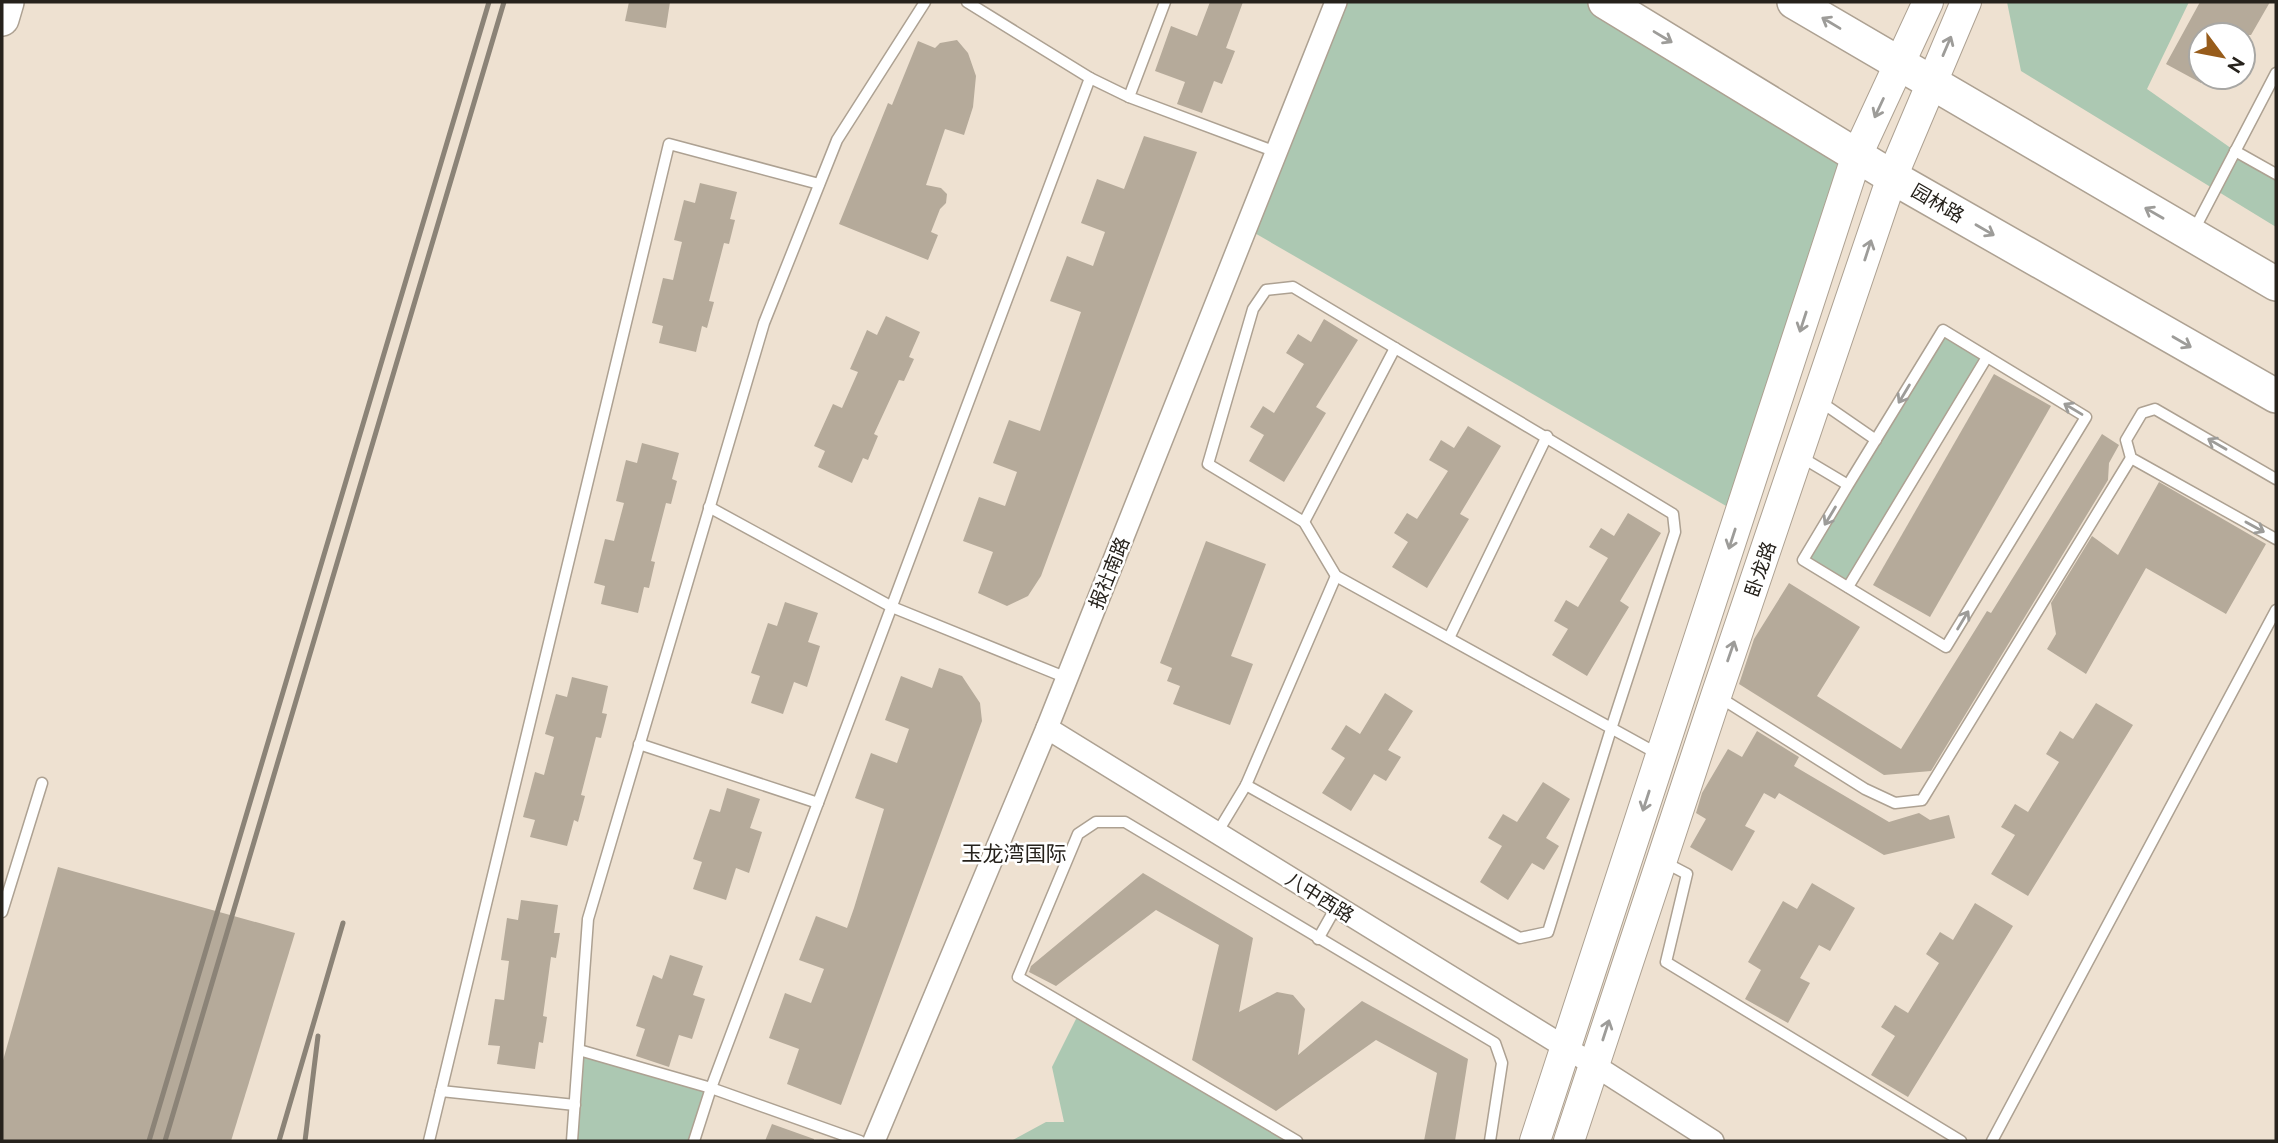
<svg xmlns="http://www.w3.org/2000/svg" width="2278" height="1143" viewBox="0 0 2278 1143" font-family="Raleway,'Noto Sans SC',sans-serif">
<style>
.green{fill:#acc8b2}
.building{fill:#b5aa9a}
.lines{fill:none;stroke-linecap:round;stroke-linejoin:round}
.lane-casing{stroke:#ada192;stroke-width:13}
.street-casing{stroke:#ada192;stroke-width:24}
.secondary-casing{stroke:#ada192;stroke-width:32}
.primary-casing{stroke:#ada192;stroke-width:36}
.lane{stroke:#fff;stroke-width:10}
.street{stroke:#fff;stroke-width:21}
.secondary{stroke:#fff;stroke-width:30}
.primary{stroke:#fff;stroke-width:33}
.rail{stroke:#8b8377;stroke-width:5}
.oneway{stroke:#9d9c99}
.labels{text-anchor:middle;stroke-width:5;stroke-linejoin:round;paint-order:stroke}
.street-label{font-size:19px;fill:#26221c;stroke:#fff}
.neighbourhood-label{font-size:21px;fill:#26221c;stroke:#fff}
</style>
<rect width="100%" height="100%" fill="#eee1d1"/>
<!-- green -->
<g class="green">
<polygon points="1336,2 1605,2 1857,155 1740,514 1246,228"/>
<polygon points="2007,2 2189,2 2147,89 2235,151 2276,174 2276,227 2021,71"/>
<polygon points="1943,330 1987,357 1848,587 1803,560"/>
<polygon points="1079,1013 1297,1141 1011,1141 1046,1122 1064,1122 1052,1067"/>
<polygon points="579,1050 711,1088 698,1141 572,1141"/>
</g>
<!-- building -->
<g class="building">
<polygon points="629,2 670,2 666,28 625,21"/>
<polygon points="1210,2 1243,2 1226,48 1235,51 1222,84 1214,81 1202,113 1177,104 1185,82 1155,71 1171,26 1197,36"/>
<polygon points="2200,2 2270,2 2251,35 2201,35 2201,83 2166,64"/>
<polygon points="957,40 968,53 976,76 973,107 964,135 945,129 926,185 941,188 947,194 946,203 940,209 931,232 938,235 928,260 839,224 888,103 892,105 918,41 935,48 940,43"/>
<polygon points="1144,136 1197,152 1041,576 1028,596 1007,606 978,593 993,552 963,541 979,497 1005,506 1017,472 993,463 1009,420 1040,431 1081,312 1050,301 1067,256 1093,266 1105,232 1081,223 1097,179 1124,189"/>
<polygon points="700,183 737,192 730,219 735,220 729,244 724,243 709,301 714,302 707,328 702,326 696,352 659,343 663,326 652,323 663,278 673,280 682,242 674,240 684,200 695,203"/>
<polygon points="886,316 920,332 909,357 914,359 904,381 899,380 874,434 878,436 868,460 863,458 852,483 818,467 825,451 814,446 833,404 842,408 858,372 850,369 867,330 877,335"/>
<polygon points="1324,319 1358,340 1316,407 1326,413 1284,482 1249,461 1264,435 1250,427 1263,406 1274,413 1304,364 1286,353 1298,334 1311,342"/>
<polygon points="1994,374 2051,406 1930,617 1873,585"/>
<polygon points="1468,426 1501,446 1460,514 1469,519 1427,588 1392,567 1408,542 1394,533 1407,513 1417,519 1448,471 1429,460 1441,440 1454,448"/>
<polygon points="2102,434 2119,445 2109,463 2108,480 1931,771 1884,775 1739,684 1754,639 1789,583 1860,627 1817,696 1901,749 1987,611 1991,613"/>
<polygon points="642,443 679,453 672,479 677,481 671,504 666,503 651,561 655,562 649,588 644,587 638,613 601,604 605,586 594,583 605,539 614,541 624,503 616,501 626,460 637,463"/>
<polygon points="2159,482 2266,544 2226,614 2146,568 2086,674 2047,649 2056,634 2051,603 2092,536 2118,555"/>
<polygon points="1628,513 1661,533 1620,601 1629,607 1587,676 1552,655 1568,629 1554,621 1566,600 1578,607 1608,558 1589,547 1601,528 1614,536"/>
<polygon points="1206,541 1266,564 1231,656 1253,664 1230,725 1173,704 1180,686 1167,681 1172,668 1160,663"/>
<polygon points="785,602 818,613 808,642 820,646 807,687 794,682 783,714 751,703 760,676 751,673 768,623 777,626"/>
<polygon points="939,668 962,676 980,703 982,721 841,1105 787,1084 799,1049 769,1038 785,993 811,1003 824,969 799,960 816,916 847,928 854,908 884,809 855,798 871,753 897,763 909,729 885,720 901,676 932,688"/>
<polygon points="572,677 608,686 602,713 607,714 601,738 596,737 581,795 585,796 578,822 574,820 567,846 530,837 535,820 523,817 535,772 544,775 554,737 545,734 556,694 567,697"/>
<polygon points="1385,693 1413,711 1388,750 1401,757 1386,781 1374,774 1351,811 1322,793 1345,758 1331,749 1346,725 1360,734"/>
<polygon points="2096,703 2133,725 2028,896 1991,874 2015,835 2001,827 2015,804 2028,812 2059,762 2046,754 2060,731 2073,739"/>
<polygon points="1757,731 1799,757 1794,766 1889,822 1919,813 1930,820 1949,815 1955,838 1884,855 1779,793 1775,799 1764,793 1745,826 1755,831 1732,871 1690,847 1706,819 1696,813 1702,793 1728,749 1742,757"/>
<polygon points="1543,782 1570,799 1546,838 1559,846 1544,870 1532,863 1508,900 1480,882 1502,846 1488,838 1503,814 1517,822"/>
<polygon points="727,788 760,799 750,828 762,832 749,873 736,868 726,900 693,889 702,862 693,859 710,809 720,812"/>
<polygon points="58,867 295,933 231,1141 2,1141 2,1064"/>
<polygon points="1143,873 1253,938 1239,1012 1277,992 1293,995 1305,1009 1298,1055 1362,1001 1468,1059 1455,1141 1424,1141 1437,1073 1376,1040 1276,1111 1192,1060 1219,945 1156,910 1056,986 1029,972 1031,966"/>
<polygon points="1812,883 1855,908 1830,951 1819,945 1800,978 1810,983 1788,1023 1745,999 1761,970 1748,962 1783,901 1797,909"/>
<polygon points="521,900 558,905 554,933 560,933 556,958 551,957 543,1016 547,1017 543,1043 539,1042 535,1069 497,1064 500,1046 488,1045 495,999 504,1000 509,961 501,960 507,918 518,920"/>
<polygon points="1975,903 2013,926 1908,1097 1871,1075 1895,1036 1881,1027 1895,1005 1908,1013 1939,963 1926,954 1940,932 1953,940"/>
<polygon points="670,955 703,966 693,995 705,999 692,1039 679,1035 669,1067 636,1056 645,1029 636,1026 653,975 662,979"/>
<polygon points="772,1124 814,1139 814,1141 765,1141"/>
</g>
<g class="lines">
<!-- lane casing -->
<g class="lane-casing">
<g id="lane">
<polyline points="1165,2 1129,97 1276,152"/>
<polyline points="1090,78 1129,97"/>
<polyline points="2235,151 2276,174"/>
<polyline points="2193,232 2276,73"/>
<polyline points="1818,400 1876,440"/>
<polyline points="1801,457 1848,485 1803,560 1946,647 2086,417 1943,330 1848,485"/>
<polyline points="2276,479 2155,409 2142,413 2126,440 2131,458 2276,539"/>
<polyline points="709,507 892,607 1067,678"/>
<polyline points="1304,522 1395,348"/>
<polyline points="1848,587 1987,357"/>
<polyline points="1449,638 1547,436"/>
<polyline points="1719,697 1865,789 1895,803 1922,800 2131,458"/>
<polyline points="639,744 818,803"/>
<path d="M1246 785 1520 938 1548 932 1612 726 1675 532 1673 514C1547 437 1419 363 1293 287L1266 290 1253 309 1208 464 1304 522 1336 576 1658 754"/>
<polyline points="1217,833 1246,785 1336,576"/>
<polyline points="1664,862 1687,874 1666,962 1961,1141"/>
<polyline points="2,912 42,783"/>
<polyline points="1318,939 1336,907"/>
<polyline points="579,1050 711,1088 1090,78 967,2"/>
<polyline points="441,1091 575,1105"/>
<polyline points="429,1141 669,144 819,184"/>
<polyline points="572,1141 588,919 764,323 837,140 925,2"/>
<polyline points="694,1141 711,1088 860,1141"/>
<polyline points="1297,1141 1018,977 1078,834 1096,822 1125,822 1495,1043 1502,1063 1490,1141"/>
<polyline points="1992,1141 2276,610"/>
</g>
</g>
<!-- street casing -->
<g class="street-casing">
<g id="street">
<polyline points="1047,728 1594,1065 1713,1141"/>
<polyline points="874,1141 1047,728 1336,2"/>
</g>
</g>
<!-- secondary casing -->
<g class="secondary-casing">
<g id="secondary">
<polyline points="1535,1141 1857,155 1928,2"/>
<polyline points="1569,1141 1716,696 1892,177 1966,2"/>
</g>
</g>
<!-- primary casing -->
<g class="primary-casing">
<g id="primary">
<polyline points="1605,2 1892,177 2276,396"/>
<polyline points="1794,2 2276,284"/>
<polyline points="2,19 7,2"/>
</g>
</g>
<!-- lane -->
<use href="#lane" class="lane"/>
<!-- street -->
<use href="#street" class="street"/>
<!-- secondary -->
<use href="#secondary" class="secondary"/>
<!-- primary -->
<use href="#primary" class="primary"/>
<!-- rail -->
<g class="rail">
<polyline points="149,1141 489,2"/>
<polyline points="165,1141 504,2"/>
<polyline points="279,1141 343,923"/>
<polyline points="305,1141 318,1036"/>
</g>
</g>
<!-- one-way arrows -->
<defs><path id="oneway-shaft" d="M-6 0H5M1.5-3L5.5 0L1.5 3" fill="none" stroke-width="1.6" stroke-linecap="round" stroke-linejoin="round" transform="scale(1.75)"/></defs>
<g class="oneway">
<use href="#oneway-shaft" transform="translate(1831 23) rotate(-149)"/>
<use href="#oneway-shaft" transform="translate(1663 37) rotate(31)"/>
<use href="#oneway-shaft" transform="translate(1947 46) rotate(-67)"/>
<use href="#oneway-shaft" transform="translate(1879 108) rotate(115)"/>
<use href="#oneway-shaft" transform="translate(2154 213) rotate(-150)"/>
<use href="#oneway-shaft" transform="translate(1985 230) rotate(30)"/>
<use href="#oneway-shaft" transform="translate(1868 250) rotate(-72)"/>
<use href="#oneway-shaft" transform="translate(1803 322) rotate(108)"/>
<use href="#oneway-shaft" transform="translate(2182 342) rotate(30)"/>
<use href="#oneway-shaft" transform="translate(1904 394) rotate(121)"/>
<use href="#oneway-shaft" transform="translate(2073 409) rotate(-149)"/>
<use href="#oneway-shaft" transform="translate(2217 444) rotate(-150)"/>
<use href="#oneway-shaft" transform="translate(1830 516) rotate(121)"/>
<use href="#oneway-shaft" transform="translate(2255 527) rotate(29)"/>
<use href="#oneway-shaft" transform="translate(1732 539) rotate(108)"/>
<use href="#oneway-shaft" transform="translate(1963 620) rotate(-59)"/>
<use href="#oneway-shaft" transform="translate(1731 651) rotate(-71)"/>
<use href="#oneway-shaft" transform="translate(1646 801) rotate(108)"/>
<use href="#oneway-shaft" transform="translate(1606 1030) rotate(-72)"/>
</g>
<g class="labels">
<!-- street labels -->
<g class="street-label">
<text transform="translate(1938 203) rotate(30)" y="7">园林路</text>
<text transform="translate(1760 569) rotate(-71)" y="7">卧龙路</text>
<text transform="translate(1109 573) rotate(-68)" y="7">报社南路</text>
<text transform="translate(1320 897) rotate(32)" y="7">八中西路</text>
</g>
<!-- neighbourhood labels -->
<g class="neighbourhood-label">
<text x="1014" y="861">玉龙湾国际</text>
</g>
</g>
<!-- border -->
<rect width="2278" height="1143" fill="none" stroke="#26221c" stroke-width="7"/>
<!-- north arrow -->
<g transform="translate(2222 56) rotate(122)"><circle r="33" fill="#ffffff" stroke="#a8a7a4" stroke-width="2"/>
<path d="M0-5L12 26L0 18L-12 26Z" fill="#975c1b"/>
<text y="-10" font-size="19" font-weight="bold" text-anchor="middle" fill="#26221c">N</text>
</g>
</svg>
